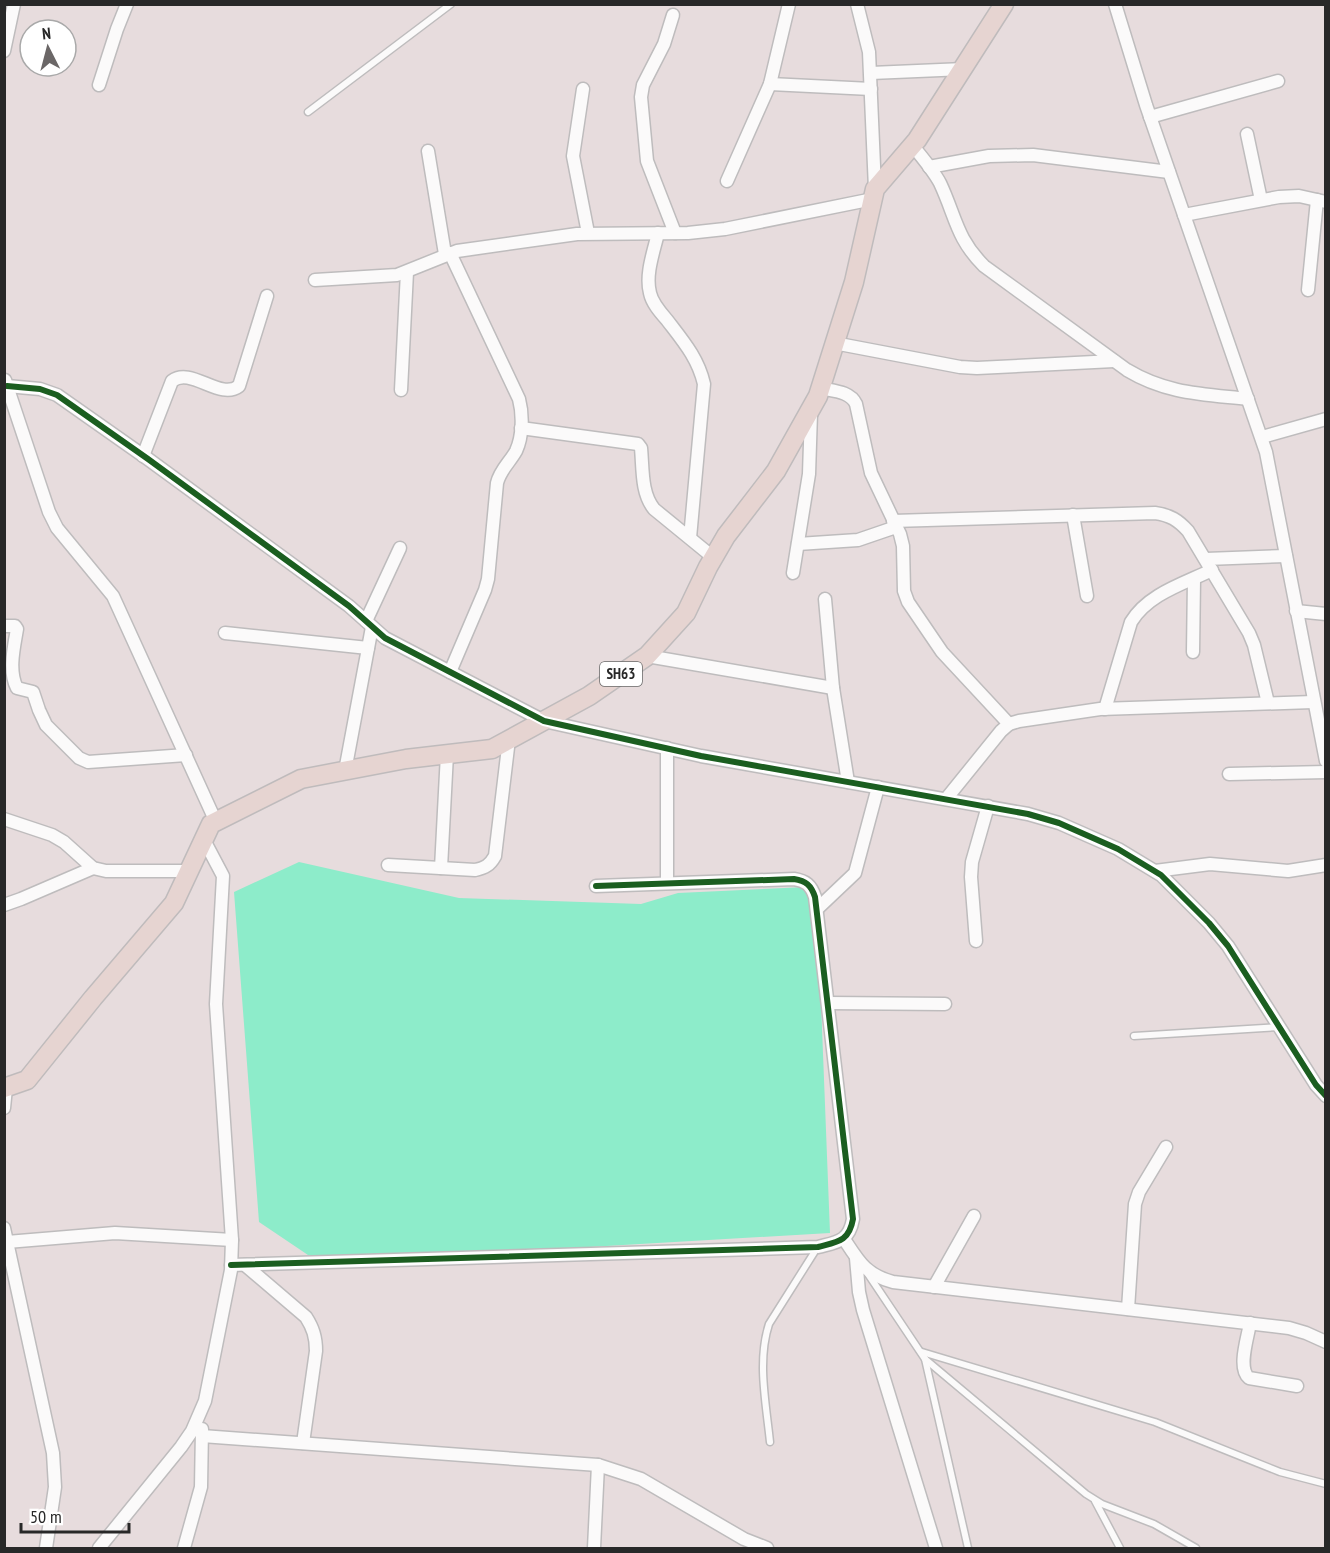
<svg xmlns="http://www.w3.org/2000/svg" width="1330" height="1553" viewBox="0 0 1330 1553" font-family="'PT Sans Narrow',sans-serif">
<style>
.water{fill:#8decca}
.lines{fill:none;stroke-linecap:round;stroke-linejoin:round}
.lane-casing{stroke:#bebcbd;stroke-width:9}
.street-casing{stroke:#bebcbd;stroke-width:15}
.primary-casing{stroke:#bfbbbc;stroke-width:21}
.lane{stroke:#fbfafa;stroke-width:6}
.street{stroke:#fbfafa;stroke-width:12}
.primary{stroke:#e6d4d1;stroke-width:18}
.cycleway-casing{stroke:#fff;stroke-width:10}
.cycleway{stroke:#1b5e20;stroke-width:6}
.labels{text-anchor:middle;stroke-width:4.5;stroke-linejoin:round;paint-order:stroke}
.shield{fill:#fff;stroke:#686868;stroke-width:1.5}
.shield-label{font-size:15px;font-weight:bold;fill:#282828}
</style>
<rect width="100%" height="100%" fill="#e7dcdd"/>
<!-- water -->
<polygon class="water" points="299,862 459,898 641,904 678,893 806,887 818,925 830,1233 436,1256 308,1255 259,1222 234,892"/>
<g class="lines">
<!-- lane casing -->
<g class="lane-casing">
<g id="lane">
<polyline points="308,112 451,4"/>
<polyline points="1134,1036 1279,1027"/>
<polyline points="868,1274 925,1359 968,1548"/>
<polyline points="922,1352 1155,1422 1280,1472 1326,1484"/>
<polyline points="925,1359 1086,1494 1102,1504 1154,1524 1196,1548"/>
<path d="M770 1442C766 1403 757 1361 769 1324L817 1248"/>
<polyline points="1095,1501 1120,1548"/>
</g>
</g>
<!-- street casing -->
<g class="street-casing">
<g id="street">
<polyline points="857,4 869,52 875,189"/>
<polyline points="1115,4 1146,105 1266,452 1326,761"/>
<polyline points="673,15 664,44 643,85 641,97 647,161 675,233"/>
<polyline points="4,51 14,4"/>
<polyline points="871,73 964,69"/>
<polyline points="770,84 871,89"/>
<polyline points="99,85 117,29 127,4"/>
<polyline points="583,89 573,156 588,233"/>
<polyline points="1150,117 1278,81"/>
<polyline points="1247,134 1261,200"/>
<path d="M912 145C922 157 933 170 940 183 956 217 956 238 984 266L1127 370C1167 394 1203 394 1248 399"/>
<polyline points="428,151 445,254"/>
<polyline points="929,167 989,156 1033,155 1169,172"/>
<polyline points="727,181 770,84 789,4"/>
<polyline points="1184,215 1279,197 1299,196 1326,202"/>
<path d="M658 233C654 251 645 274 650 293 652 303 660 312 667 320 683 341 698 358 704 384L690 538"/>
<polyline points="315,280 397,275 457,251 577,234 688,233 725,229 873,199"/>
<polyline points="1308,290 1317,200"/>
<polyline points="834,343 960,367 977,368 1114,361"/>
<polyline points="5,380 49,512 57,528 113,596 216,822"/>
<polyline points="7,386 40,389 57,395 148,459 349,606 385,638 544,721 701,756 1028,814 1059,823 1118,849 1161,875 1209,923 1228,946 1316,1085 1326,1096"/>
<path d="M820 388C833 391 850 391 856 404L871 473 900 534 903 546 904 591 908 602 942 652 1009 724"/>
<polyline points="401,390 407,272"/>
<path d="M521 428 638 444 641 448C643 469 641 493 654 509L714 558"/>
<polyline points="1262,437 1326,419"/>
<path d="M143 456 172 381C191 366 220 401 239 386L267 296"/>
<polyline points="1073,515 1087,596"/>
<path d="M893 521 1155 513C1170 515 1178 520 1188 531L1249 633 1254 645 1268 703"/>
<polyline points="798,544 858,540 896,527"/>
<polyline points="1206,559 1286,556"/>
<polyline points="793,573 809,474 811,413"/>
<polyline points="825,599 833,688 848,782"/>
<polyline points="1296,611 1326,614"/>
<polyline points="366,621 400,548"/>
<path d="M4 626H15L17 629C14 647 8 671 17 688L33 692 39 710 46 725 79 758 88 762 186 755"/>
<polyline points="225,633 368,648"/>
<polyline points="1193,652 1194,579"/>
<polyline points="647,656 833,688"/>
<path d="M450 672 485 590 488 579 497 483C500 470 510 462 516 451 523 436 523 414 519 399L450 253"/>
<path d="M1105 709 1131 622C1148 594 1183 584 1212 570"/>
<polyline points="345,771 372,627"/>
<polyline points="1229,774 1326,772"/>
<polyline points="946,799 1001,731 1009,724 1019,721 1100,709 1313,702"/>
<polyline points="4,819 52,835 64,842 93,868 106,871 189,871"/>
<path d="M388 865 475 870C485 868 490 865 495 856L509 739"/>
<polyline points="441,868 447,754"/>
<polyline points="1155,871 1210,864 1288,871 1326,865"/>
<polyline points="667,882 667,748"/>
<polyline points="4,905 21,899 93,868"/>
<polyline points="817,909 855,873 878,787"/>
<polyline points="976,941 971,877 972,862 988,806"/>
<polyline points="828,1003 945,1004"/>
<polyline points="4,1108 6,1088"/>
<polyline points="4,1228 53,1453 55,1487 46,1548"/>
<path d="M844 1239C859 1262 866 1275 893 1282L1289 1328 1306 1333 1326 1342"/>
<polyline points="7,1242 115,1233 232,1240"/>
<polyline points="856,1258 859,1292 863,1310 936,1548"/>
<path d="M231 1265 818 1247C837 1242 849 1242 853 1219L815 897C811 885 806 881 794 879L596 886"/>
<path d="M245 1265 306 1317C313 1328 316 1337 316 1351L303 1443"/>
<polyline points="934,1287 974,1216"/>
<polyline points="1128,1309 1135,1204 1139,1192 1166,1147"/>
<path d="M1250 1323C1248 1337 1237 1368 1249 1378L1297 1386"/>
<polyline points="202,1436 598,1465 641,1479 744,1539 767,1548"/>
<polyline points="99,1548 181,1447 192,1431 205,1401 231,1270 232,1240 216,1004 223,876 204,840"/>
<polyline points="184,1548 201,1487 202,1429"/>
<polyline points="594,1548 598,1465"/>
</g>
</g>
<!-- primary casing -->
<g class="primary-casing">
<polyline id="primary" points="4,1088 27,1080 93,998 174,903 211,824 301,779 406,759 492,749 589,696 647,656 686,613 708,567 726,536 776,471 818,396 854,282 875,189 917,140 1004,4"/>
</g>
<!-- lane -->
<use href="#lane" class="lane"/>
<!-- street -->
<use href="#street" class="street"/>
<!-- primary -->
<use href="#primary" class="primary"/>
<!-- cycleway casing -->
<g class="cycleway-casing">
<g id="cycleway">
<polyline points="7,386 40,389 57,395 148,459 349,606 385,638 544,721 701,756 1028,814 1059,823 1118,849 1161,875 1209,923 1228,946 1316,1085 1326,1096"/>
<path d="M231 1265 818 1247C837 1242 849 1242 853 1219L815 897C811 885 806 881 794 879L596 886"/>
</g>
</g>
<!-- cycleway -->
<use href="#cycleway" class="cycleway"/>
</g>
<g class="labels">
<!-- shield labels -->
<rect class="shield" x="600" y="662" width="42" height="24" rx="4.5"/>
<g class="shield-label">
<text x="621" y="679">SH63</text>
</g>
</g>
<!-- border -->
<rect width="1330" height="1553" fill="none" stroke="#282828" stroke-width="12"/>
<!-- north arrow -->
<g transform="translate(48 48) rotate(354)"><circle r="28" fill="#ffffff" stroke="#a9a9a9" stroke-width="1.5"/>
<path d="M0-4.5L10 22L0 15L-10 22Z" fill="#6b6767"/>
<text y="-9" font-size="16" font-weight="bold" text-anchor="middle" fill="#282828">N</text>
</g>
<!-- scale -->
<path d="M21 1523v9h108v-9" fill="none" stroke="#282828" stroke-width="3"/>
<text x="30" y="1523" font-size="18" fill="#282828" stroke="#ffffff" stroke-width="4.5" paint-order="stroke">50 m</text>
</svg>
